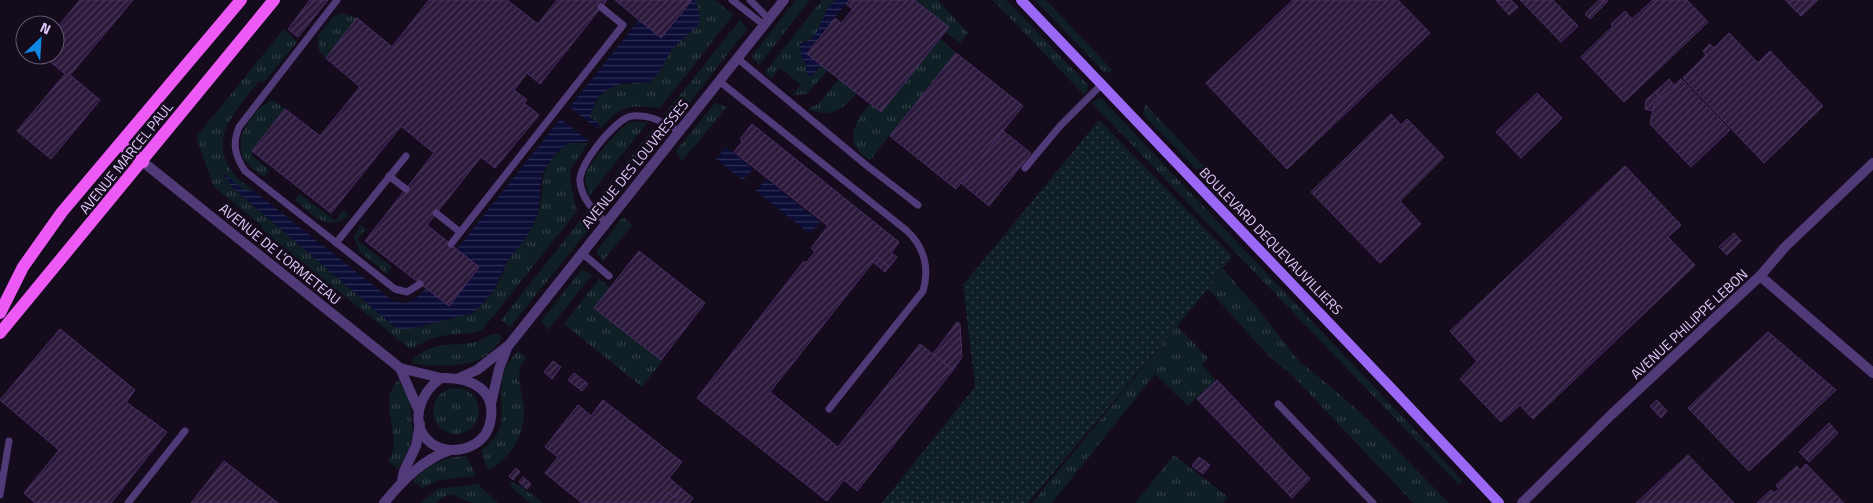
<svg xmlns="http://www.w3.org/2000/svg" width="1873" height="503" viewBox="0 0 1873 503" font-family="'Titillium Web',sans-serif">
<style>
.grass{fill:url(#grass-tufts)}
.park{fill:url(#park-dots)}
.water{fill:url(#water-rules)}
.pier{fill:#140c1c}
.building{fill:url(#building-hatch);stroke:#4b2d66}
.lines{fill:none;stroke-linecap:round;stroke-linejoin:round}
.service{stroke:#513a78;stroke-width:7}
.minor{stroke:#513a78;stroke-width:10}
.secondary{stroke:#9a68f5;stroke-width:10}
.primary{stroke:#ed59f4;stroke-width:12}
.labels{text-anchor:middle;stroke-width:5;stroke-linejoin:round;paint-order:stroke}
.street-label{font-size:14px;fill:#e0cafc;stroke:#140c1c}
</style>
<defs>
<pattern id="grass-tufts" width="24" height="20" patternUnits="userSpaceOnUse" patternTransform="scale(1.25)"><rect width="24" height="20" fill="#101f25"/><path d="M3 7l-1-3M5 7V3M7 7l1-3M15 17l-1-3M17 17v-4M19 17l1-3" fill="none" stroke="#323e46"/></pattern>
<pattern id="park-dots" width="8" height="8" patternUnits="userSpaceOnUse" patternTransform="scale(1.25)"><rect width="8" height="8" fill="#101f25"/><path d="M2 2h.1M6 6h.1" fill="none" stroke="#323e46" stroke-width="1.8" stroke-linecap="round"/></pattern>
<pattern id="water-rules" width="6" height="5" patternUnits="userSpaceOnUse" patternTransform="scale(1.25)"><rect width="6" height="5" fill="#0b0d36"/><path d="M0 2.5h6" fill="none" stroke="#2e2f54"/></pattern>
<pattern id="building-hatch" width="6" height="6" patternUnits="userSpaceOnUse" patternTransform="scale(1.25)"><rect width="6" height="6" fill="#2c1a3b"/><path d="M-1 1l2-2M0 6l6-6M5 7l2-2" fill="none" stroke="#4a3a58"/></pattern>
</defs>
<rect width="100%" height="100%" fill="#140c1c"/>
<!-- grass -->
<g class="grass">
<path d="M695 0H715L733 15 660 108C626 105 623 104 600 129L598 122 590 117C590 111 593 111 594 106 603 83 628 83 649 82L663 66 665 59 672 49 690 32 700 15Z"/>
<polygon points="796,0 810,0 759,65 752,56"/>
<path d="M822 0H835C820 12 825 38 802 42L801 56 813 75 821 65 828 70 807 94 792 95 801 85 780 68 771 79 765 72Z"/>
<polygon points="914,0 938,0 968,33 960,43 945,32 948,27"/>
<polygon points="993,0 1006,0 1088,85 1087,92 1084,95"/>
<polygon points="1035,0 1046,0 1113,71 1105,73"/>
<polygon points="343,13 357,18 326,58 319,51 318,36 334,16"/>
<polygon points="740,20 747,29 676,120 664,115"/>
<path d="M284 29 297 42 264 82 259 81C239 107 206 139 233 173 238 180 247 185 254 191L244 190 221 172 232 187 397 329H410L465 315C482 310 496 289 503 274 505 269 506 264 509 259 519 245 533 231 538 214 549 177 532 174 568 143H588L570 170 571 186 577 211 482 330C470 335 460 333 447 335 434 337 422 343 410 349L264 231 261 225 214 187 196 137Z"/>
<path d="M940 38 956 53 870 160C842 144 854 122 870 104L881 112Z"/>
<path d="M839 79 857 93C841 111 831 118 808 109L818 104Z"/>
<polygon points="1101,98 1463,481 1459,485 1091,102"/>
<path d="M270 101H274L285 109 252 150 254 152 251 155 269 170 264 177C256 171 245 164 242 154 235 135 253 110 270 101Z"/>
<polygon points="715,103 727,107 682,161 676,151"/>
<polygon points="1145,104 1204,166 1197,170 1143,114"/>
<path d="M629 122H648L589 196C588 190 585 183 585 177 586 166 620 128 629 122Z"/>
<polygon points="653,129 660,138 609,204 598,198"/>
<path d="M300 194 335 221 343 210 348 215C328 234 312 214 295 200Z"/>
<polygon points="587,212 594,223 510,327 501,320"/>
<polygon points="623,217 632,225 603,261 596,252"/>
<polygon points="361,225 366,229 357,240 392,267 387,274 360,252 354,237"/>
<polygon points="582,269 592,275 548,330 541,321"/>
<polygon points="1223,269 1254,304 1297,359 1359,411 1449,503 1413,503 1293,376 1268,355 1208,289"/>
<polygon points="599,279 610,288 662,361 642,387 564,324"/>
<polygon points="1177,326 1208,358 1202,365 1216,380 1188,406 1155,374 1052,503 1032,503"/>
<path d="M493 334H498L503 338C497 344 491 353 484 357 467 368 430 367 412 363L414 358C434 342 448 346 471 343 479 342 485 337 493 334Z"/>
<path d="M518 351 526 358C513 373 522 390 524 407 526 432 511 459 488 471L481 450C524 422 481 387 518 351Z"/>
<path d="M398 380 409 398 413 432 409 449 398 469 388 461C406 438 375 404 398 380Z"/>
<circle cx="456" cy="411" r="23"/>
<polygon points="1174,455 1228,497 1223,503 1135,503"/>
<path d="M466 456 476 476 439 480 422 488 413 481C428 463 442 458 466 456Z"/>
<polygon points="511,482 519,485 543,503 530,503 510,486"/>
<path d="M478 484 498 503C490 503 480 503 473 503 456 499 452 487 436 503H420L438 489Z"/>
</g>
<!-- park -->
<polygon class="park" points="1099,120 1232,256 1208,289 1028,503 882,503 975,387 963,285"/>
<!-- water -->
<g class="water">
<path d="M692 0H695L700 15 699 24 672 49 658 74 649 82 624 83 613 87 602 93 595 102 590 117 598 122V127L587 142 568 143 556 153 542 174 538 214 529 233 507 262 493 292 479 307 473 313 465 315 410 329H397L232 187 221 171 244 190 254 191 393 301C409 306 415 300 426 288L449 306 479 267 457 249 639 20 661 38Z"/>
<path d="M835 0H849L807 53 821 65 813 75 810 76 807 74 806 65 801 56 800 44C804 41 811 41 814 36 822 26 824 8 835 0Z"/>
<polygon points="726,147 753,169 743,180 716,159"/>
<polygon points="766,179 820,222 810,234 756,191"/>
</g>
<!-- pier -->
<polygon class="pier" points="567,105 599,130 590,142 558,117"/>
<!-- building -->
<g class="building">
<polygon points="80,0 133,0 70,75 100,100 51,159 17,131 65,74 42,55 55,55 55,30"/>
<polygon points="310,0 328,0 298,37 288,29"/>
<polygon points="429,0 507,0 538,24 557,0 607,0 540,84 527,73 514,90 527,100 524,103 539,115 495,168 481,157 427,225 479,267 449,306 365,241 434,153 401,126 331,213 252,151 285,109 320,136 360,87 326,58 357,18 392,47"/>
<polygon points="615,0 692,0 661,38"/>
<polygon points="849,0 914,0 949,27 881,112 807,54 835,18 841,23 853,9 846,4"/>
<polygon points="1293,0 1398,0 1430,33 1287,169 1206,83"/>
<polygon points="1496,0 1511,0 1518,7 1509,15"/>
<polygon points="1520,0 1553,0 1578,26 1561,42"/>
<polygon points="1599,0 1608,1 1590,19 1585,14"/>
<polygon points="1653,0 1687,0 1708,22 1624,102 1581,57 1613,26 1611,24 1625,11 1632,19"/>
<polygon points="1785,0 1818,0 1801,16"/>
<polygon points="1729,33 1758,63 1770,51 1823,106 1764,163 1683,78 1706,55 1703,51 1710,44 1714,48"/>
<polygon points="956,53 1023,106 956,189 890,136"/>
<polygon points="1669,79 1675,86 1661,98 1655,92"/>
<polygon points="1681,79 1730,130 1691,167 1650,124 1654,105"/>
<polygon points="1655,92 1661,98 1654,105 1653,111 1645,109 1646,100"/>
<polygon points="1537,93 1562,118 1521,158 1496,132"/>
<polygon points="1391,114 1401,125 1407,119 1444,157 1400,201 1421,224 1380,263 1311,192"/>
<polygon points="752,124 899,242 891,253 897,257 889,267 877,257 770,392 838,447 920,344 953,370 857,491 844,480 827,501 697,398 804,261 806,263 815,252 811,248 828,226 734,152 742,142 740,139"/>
<polygon points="1003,131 1031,153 989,206 961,183"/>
<polygon points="1625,166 1681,225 1668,237 1695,265 1533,419 1520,405 1501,422 1460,379 1477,361 1450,331"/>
<polygon points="1734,233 1741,241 1727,255 1719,247"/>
<polygon points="639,251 705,303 661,360 594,308"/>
<polygon points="877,257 889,267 885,272 873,262"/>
<polygon points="957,322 960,324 962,357 953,370 933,354"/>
<polygon points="60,329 135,390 126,402 167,432 111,503 35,503 24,493 59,450 0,400"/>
<polygon points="1768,332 1836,390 1749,471 1688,408"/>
<polygon points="553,361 561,367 552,379 544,372"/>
<polygon points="574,373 588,384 582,391 568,380"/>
<polygon points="1217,380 1310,479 1292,498 1197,399"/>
<polygon points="603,400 682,462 669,478 682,489 675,498 668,492 659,503 582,503 545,473 558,457 545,447 578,405 591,416"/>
<polygon points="1657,400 1667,411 1661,418 1650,406"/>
<polygon points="1829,423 1838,433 1809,462 1799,452"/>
<polygon points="1688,455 1734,503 1636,503"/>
<polygon points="1199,457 1210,465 1203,474 1192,466"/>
<polygon points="224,461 278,503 191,503"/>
<polygon points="1806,464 1844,503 1757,503 1771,490 1774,493 1779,489 1776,485 1797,466 1800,470"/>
<polygon points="516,468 520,472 513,480 509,476"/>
<polygon points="523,477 531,484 527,489 519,482"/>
<polygon points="682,489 693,498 689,503 659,503 668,492 675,498"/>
</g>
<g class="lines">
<!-- service -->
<g class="service">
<path d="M337 0 239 127C232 144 235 156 245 171L395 289 407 292 420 284"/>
<polyline points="732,0 764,25"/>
<polyline points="750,0 769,19"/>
<polyline points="737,58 866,165 918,205"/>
<path d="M719 81 906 230C924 246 930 268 923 291L829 409"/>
<polyline points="1025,168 1060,126 1102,84"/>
<polyline points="389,176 406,189"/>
<polyline points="436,213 460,232"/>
<path d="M606 223C594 210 582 200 580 182 577 166 617 117 632 116 651 114 663 123 679 131"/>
<polyline points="336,243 406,156"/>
<polyline points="451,244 623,25 601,7"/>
<polyline points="582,253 609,276"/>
<polyline points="1278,404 1373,503"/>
<polyline points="0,495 9,441"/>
<polyline points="128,503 185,431"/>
</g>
<!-- minor -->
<g class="minor">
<polyline points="143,162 400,368 441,378"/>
<polyline points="1760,276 1873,373"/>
<polyline points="400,368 418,409"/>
<path d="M441 378C470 377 498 389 490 423 485 448 451 458 431 443 407 424 421 392 441 378Z"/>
<polyline points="459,378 477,370 509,345 784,0"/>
<polyline points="491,404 499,369 507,348"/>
<polyline points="402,480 404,471 416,446 420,424"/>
<path d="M384 503C402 481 422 460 450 450"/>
<polyline points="1522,503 1611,415 1760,276 1785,247 1873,163"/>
</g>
<!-- secondary -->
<polyline class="secondary" points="1021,0 1395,392 1499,503"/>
<!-- primary -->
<g class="primary">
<polyline points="120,144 143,162"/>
<polyline points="0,313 23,267 62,212 241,0"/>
<polyline points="0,333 274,0"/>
</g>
</g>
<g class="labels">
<!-- street labels -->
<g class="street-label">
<text transform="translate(126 158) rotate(-51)" y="5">AVENUE MARCEL PAUL</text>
<text transform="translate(635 164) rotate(-51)" y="5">AVENUE DES LOUVRESSES</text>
<text transform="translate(1271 241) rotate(46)" y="5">BOULEVARD DEQUEVAUVILLIERS</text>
<text transform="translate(280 254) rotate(39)" y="5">AVENUE DE L'ORMETEAU</text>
<text transform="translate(1689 324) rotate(-43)" y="5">AVENUE PHILIPPE LEBON</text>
</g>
</g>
<!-- north arrow -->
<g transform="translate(40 40) rotate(25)"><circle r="24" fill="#140c1c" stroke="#665876"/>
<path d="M0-4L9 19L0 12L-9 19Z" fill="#0f88e3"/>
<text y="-8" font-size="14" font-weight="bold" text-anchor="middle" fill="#e0cafc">N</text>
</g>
</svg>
